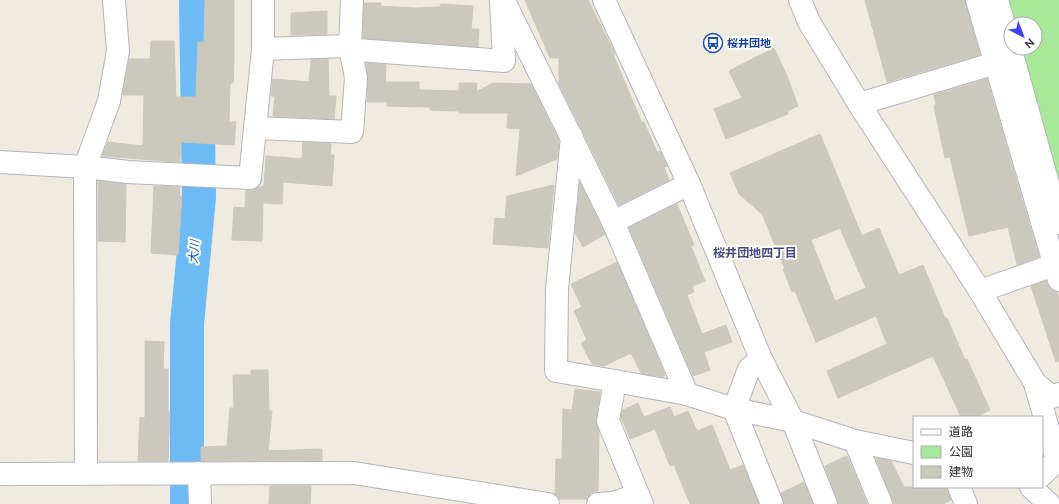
<svg xmlns="http://www.w3.org/2000/svg" width="1059" height="504" viewBox="0 0 1059 504" font-family="Mulish,'Noto Sans JP',sans-serif">
<style>
.green{fill:#a7e999}
.lines{fill:none;stroke-linecap:round;stroke-linejoin:round}
.river{stroke:#6cbbf7;stroke-width:34}
.building{fill:#cbc9be;stroke:#ccc8b8;fill-rule:evenodd}
.minor-casing{stroke:#b3b3c2;stroke-width:24}
.minor{stroke:#fff;stroke-width:22}
.labels{text-anchor:middle;stroke-width:4;stroke-linejoin:round;paint-order:stroke}
.transit-label{font-size:11px;font-weight:bold;fill:#164399;stroke:#fff;text-anchor:start}
.water-label{font-size:12px;font-style:italic;fill:#0455ab;stroke:#fff}
.neighbourhood-label{font-size:12px;font-weight:bold;fill:#494a82;stroke:#fff}
</style>
<rect width="100%" height="100%" fill="#efebdf"/>
<!-- green -->
<polygon class="green" points="1009,0 1059,0 1059,187 1022,48 1035,48 1035,24 1015,24"/>
<g class="lines">
<!-- river -->
<polyline class="river" points="187,504 187,324 199,197 196,0"/>
</g>
<!-- building -->
<g class="building">
<polygon points="205,0 234,0 234,60 233,83 230,83 229,122 236,122 234,145 181,142 180,162 102,156 108,142 143,146 144,95 123,95 129,59 150,59 151,41 174,41 176,97 196,97 198,42 204,42"/>
<polygon points="525,0 588,0 615,54 613,54 642,123 644,122 657,152 660,151 667,166 664,168 669,180 619,205 559,84 559,58 550,58"/>
<polygon points="865,0 965,0 980,55 887,82"/>
<polygon points="364,3 381,3 380,6 415,8 440,7 441,4 473,6 471,29 479,29 478,47 363,38"/>
<polygon points="327,11 327,34 291,35 291,13"/>
<polygon points="774,48 787,76 798,106 787,111 788,114 726,139 714,109 742,98 729,71"/>
<polygon points="328,59 329,96 336,96 334,119 273,116 275,96 271,96 273,79 309,82 311,60"/>
<polygon points="366,63 386,65 385,82 419,82 419,90 459,91 459,83 477,83 476,92 493,83 531,84 559,141 557,159 516,176 520,129 507,128 508,113 459,113 459,111 430,110 430,107 387,106 387,102 367,102 368,79"/>
<polygon points="987,79 1039,257 1017,265 1008,227 969,236 950,157 945,158 934,106 936,106 934,95"/>
<path d="M820 134 862 236 879 228 899 275 923 265 945 318H947L965 360 967 359 990 410 976 417H961L933 356 838 398 827 371 887 344 876 316 816 342 795 291 792 292 783 269H785L762 214 739 194 730 173ZM840 228 866 288 835 301 811 240Z"/>
<polygon points="303,142 331,144 330,155 334,155 332,186 283,182 282,204 263,203 262,241 232,240 234,207 245,208 246,190 264,186 266,156 302,159"/>
<polygon points="98,181 126,184 125,242 98,241"/>
<polygon points="580,183 605,234 583,247 575,232"/>
<polygon points="554,185 548,248 493,244 495,218 505,219 507,196"/>
<polygon points="154,186 180,187 179,196 182,196 178,255 151,253"/>
<polygon points="677,204 694,245 691,246 705,281 692,286 694,292 687,295 702,334 726,325 732,342 704,352 710,370 693,376 629,228"/>
<polygon points="617,262 665,375 663,377 641,373 631,353 604,366 592,364 581,343 587,340 574,311 582,307 571,284"/>
<polygon points="1046,281 1050,289 1057,292 1059,298 1059,361 1056,362 1031,286"/>
<polygon points="145,341 164,342 163,369 168,369 168,412 170,412 168,461 138,461 140,417 145,418"/>
<polygon points="251,370 268,370 269,411 272,411 268,451 322,449 322,461 201,461 201,447 227,446 230,408 234,408 233,375 251,375"/>
<polygon points="575,389 600,392 596,419 599,432 598,491 591,493 587,499 559,499 555,494 556,459 562,459 563,409 572,410"/>
<polygon points="638,403 644,417 670,407 674,417 688,411 697,431 712,425 730,470 743,465 759,504 690,504 674,465 670,466 655,429 630,439 621,417 623,410"/>
<polygon points="847,456 854,472 867,504 838,504 825,466"/>
<polygon points="876,458 891,461 904,487 947,487 951,500 943,504 893,504"/>
<polygon points="804,482 813,504 784,504 781,493"/>
<polygon points="270,486 311,486 310,504 269,504"/>
</g>
<g class="lines">
<!-- minor casing -->
<g class="minor-casing">
<g id="minor">
<polyline points="604,0 689,184 761,359 793,421 826,504"/>
<polyline points="800,0 809,22 859,104 996,63"/>
<polyline points="977,0 1059,280"/>
<polyline points="997,0 1059,223"/>
<polyline points="505,3 613,222 687,394"/>
<polyline points="263,49 263,0"/>
<polyline points="859,104 980,291 1054,265"/>
<polyline points="255,128 352,132 356,78 350,47 352,0"/>
<polyline points="572,137 557,289 556,371 615,381"/>
<polyline points="0,162 85,167 109,101 118,51 114,0"/>
<polyline points="613,222 689,184"/>
<polyline points="980,291 1035,383 1057,460 1059,462"/>
<polyline points="761,359 749,369 734,409 772,504"/>
<polyline points="1035,383 1052,397 1059,394"/>
<polyline points="855,441 914,453"/>
<polyline points="86,473 85,167 128,172 250,178 263,49 348,46 358,50 504,61 501,0"/>
<polyline points="199,473 200,504"/>
<polyline points="0,474 354,473 548,504"/>
<polyline points="1042,475 1057,460"/>
<polyline points="959,487 966,504"/>
<polyline points="1031,487 1049,504"/>
<polyline points="598,504 613,503 638,495"/>
<polyline points="642,504 608,421 615,381 687,394 734,409 793,421 855,441 881,504"/>
</g>
</g>
<!-- minor -->
<use href="#minor" class="minor"/>
</g>
<!-- icons -->
<defs>
<g id="bus-ring" transform="scale(1)"><circle r="9.5" fill="#fff" stroke="#1a4fb4" stroke-width="1.5"/><path d="M-5-6H5V4H4V6H2V4H-2V6H-4V4H-5ZM-3.5-4V0h7V-4ZM-3.5 1.2v1.5H-2V1.2ZM2 1.2v1.5H3.5V1.2Z" fill="#1a4fb4"/></g>
</defs>
<g fill-rule="evenodd">
<use href="#bus-ring" x="713" y="43"/>
</g>
<g class="labels">
<!-- transit labels -->
<g class="transit-label">
<text x="727" y="47">桜井団地</text>
</g>
<!-- water labels -->
<g class="water-label">
<text transform="translate(194 252) rotate(-85)" y="4">大川</text>
</g>
<!-- neighbourhood labels -->
<g class="neighbourhood-label">
<text x="755" y="257">桜井団地四丁目</text>
</g>
</g>
<!-- legend -->
<rect x="913" y="416" width="130" height="72" fill="#ffffff" stroke="#ababab"/>
<rect x="921" y="429" width="20" height="6" fill="#ffffff" stroke="#ababab"/>
<text x="949" y="436" font-size="12" fill="#2d2d2d">道路</text>
<rect x="921" y="446" width="20" height="12" fill="#a7e999" stroke="#ababab"/>
<text x="949" y="456" font-size="12" fill="#2d2d2d">公園</text>
<rect x="921" y="466" width="20" height="12" fill="#cbc9be" stroke="#ababab"/>
<text x="949" y="476" font-size="12" fill="#2d2d2d">建物</text>
<!-- north arrow -->
<g transform="translate(1023 36) rotate(138)"><circle r="19" fill="#ffffff" stroke="#ababab"/>
<path d="M0-3L7 15L0 10L-7 15Z" fill="#3d40ff"/>
<text y="-6" font-size="11" font-weight="bold" text-anchor="middle" fill="#2d2d2d">N</text>
</g>
</svg>
